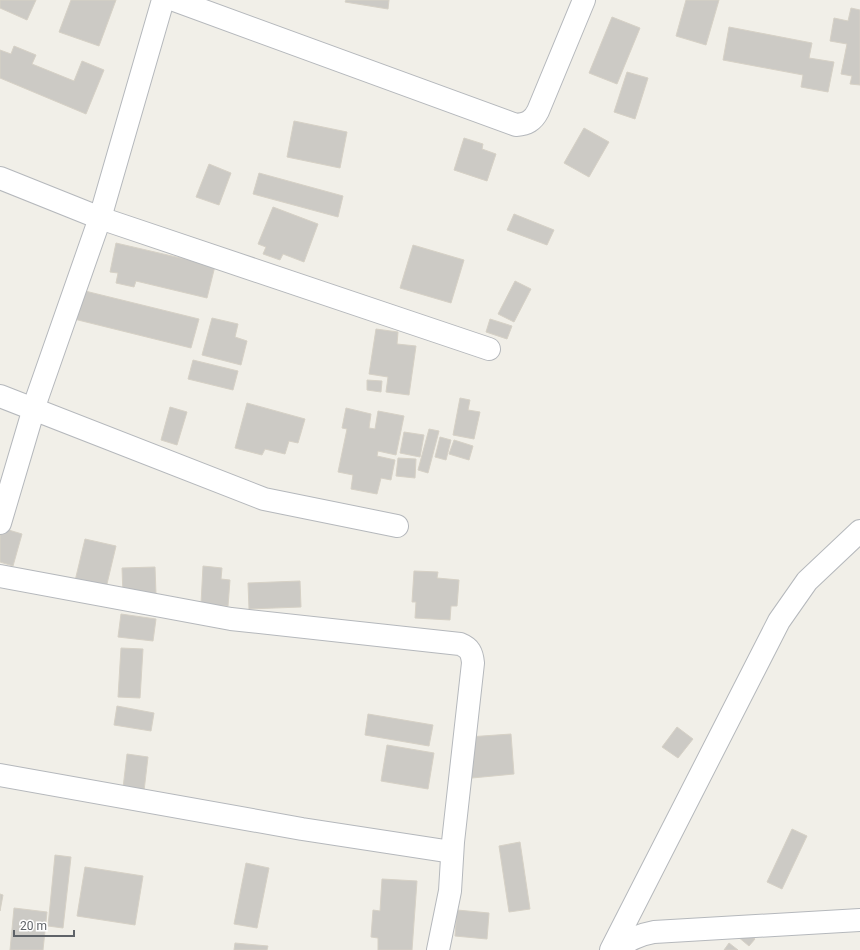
<svg xmlns="http://www.w3.org/2000/svg" width="860" height="950" viewBox="0 0 860 950" font-family="Roboto,sans-serif">
<style>
.building{fill:#cccac5;stroke:#d6d1c6}
.lines{fill:none;stroke-linecap:round;stroke-linejoin:round}
.minor-casing{stroke:#b5b8bc;stroke-width:24}
.minor{stroke:#fff;stroke-width:22}
</style>
<rect width="100%" height="100%" fill="#f1efe8"/>
<!-- building -->
<g class="building">
<polygon points="0,0 36,0 27,20 0,8"/>
<polygon points="71,0 116,0 99,46 59,32"/>
<polygon points="346,0 389,0 388,9 345,2"/>
<polygon points="686,0 719,0 706,45 676,36"/>
<polygon points="851,8 860,10 860,85 850,84 852,76 841,74 847,44 830,41 834,18 848,21"/>
<polygon points="612,17 640,28 617,84 589,73"/>
<polygon points="729,27 812,43 809,58 834,62 828,92 801,87 803,75 723,60"/>
<polygon points="14,46 36,55 32,64 74,81 82,61 104,70 86,114 0,78 0,50 11,54"/>
<polygon points="627,72 648,78 635,119 614,112"/>
<polygon points="294,121 347,132 340,168 287,157"/>
<polygon points="584,128 609,142 589,177 564,163"/>
<polygon points="464,138 483,144 482,149 496,154 487,181 454,170"/>
<polygon points="209,164 231,173 219,205 196,197"/>
<polygon points="259,173 343,196 338,217 253,194"/>
<polygon points="273,207 318,224 304,262 283,254 280,260 263,254 266,247 258,244"/>
<polygon points="514,214 554,230 547,245 507,230"/>
<polygon points="116,243 215,266 207,298 136,281 134,287 116,283 118,273 110,272"/>
<polygon points="413,245 464,260 451,303 400,288"/>
<polygon points="515,281 531,289 514,322 498,314"/>
<polygon points="81,290 199,319 191,348 74,319"/>
<polygon points="212,318 238,324 235,337 247,341 241,365 202,355"/>
<polygon points="490,319 512,326 507,339 486,332"/>
<polygon points="376,329 398,332 397,344 416,346 409,395 386,392 388,377 369,374"/>
<polygon points="193,360 238,371 233,390 188,379"/>
<polygon points="367,380 382,381 381,392 367,390"/>
<polygon points="460,398 470,400 468,410 480,412 474,439 453,435"/>
<polygon points="247,403 305,419 298,443 289,441 285,454 265,449 262,455 235,448"/>
<polygon points="170,407 187,412 177,445 161,440"/>
<polygon points="346,408 371,414 369,428 375,429 378,411 404,416 396,455 378,451 377,456 395,460 391,480 381,478 377,494 351,489 353,475 338,472 347,429 342,428"/>
<polygon points="429,429 439,431 428,473 418,470"/>
<polygon points="404,432 424,435 420,457 400,453"/>
<polygon points="440,437 451,440 446,460 435,457"/>
<polygon points="454,440 473,446 469,460 449,454"/>
<polygon points="398,458 416,459 415,478 396,476"/>
<polygon points="2,528 22,534 13,566 0,562 0,535"/>
<polygon points="85,539 116,546 106,588 75,581"/>
<polygon points="203,566 222,568 221,579 230,580 228,606 201,604"/>
<polygon points="155,567 156,594 123,595 122,568"/>
<polygon points="414,571 438,572 437,578 459,580 457,606 451,606 450,620 415,618 416,602 412,602"/>
<polygon points="300,581 301,607 249,609 248,583"/>
<polygon points="121,614 156,619 153,641 118,637"/>
<polygon points="121,648 143,649 140,698 118,697"/>
<polygon points="117,706 154,713 151,731 114,725"/>
<polygon points="368,714 433,725 429,746 365,735"/>
<polygon points="677,727 693,739 678,758 662,747"/>
<polygon points="511,734 514,774 472,778 468,737"/>
<polygon points="387,745 434,753 428,789 381,781"/>
<polygon points="127,754 148,757 144,791 123,788"/>
<polygon points="792,829 807,836 782,889 767,882"/>
<polygon points="520,842 530,909 509,912 499,846"/>
<polygon points="55,855 71,857 63,928 48,926"/>
<polygon points="246,863 269,868 257,928 234,924"/>
<polygon points="85,867 143,876 135,925 77,916"/>
<polygon points="382,879 417,881 412,950 378,950 378,938 371,937 373,910 380,911"/>
<polygon points="0,894 3,895 0,911"/>
<polygon points="14,908 47,912 43,950 10,950"/>
<polygon points="457,910 489,913 487,939 455,936"/>
<polygon points="743,930 755,939 749,946 737,936"/>
<polygon points="235,943 268,946 267,950 234,950"/>
<polygon points="729,943 738,950 724,950"/>
</g>
<g class="lines">
<!-- minor casing -->
<g class="minor-casing">
<g id="minor">
<path d="M174 0 516 125C527 124 533 121 538 111L584 0"/>
<polyline points="0,178 100,218 489,349"/>
<polyline points="0,396 264,499 397,526"/>
<polyline points="0,523 37,398 100,218 163,0"/>
<path d="M0 576 231 619 460 644C470 648 472 653 473 663L453 842 450 891 438 950"/>
<polyline points="0,775 302,829 452,852"/>
<polyline points="611,950 779,621 807,581 860,531"/>
<path d="M613 950C628 941 637 935 654 932L860 920"/>
</g>
</g>
<!-- minor -->
<use href="#minor" class="minor"/>
</g>
<!-- scale -->
<path d="M14 930v6h60v-6" fill="none" stroke="#5f6368" stroke-width="2"/>
<text x="20" y="930" font-size="12" fill="#5f6368" stroke="#ffffff" stroke-width="3" paint-order="stroke">20 m</text>
</svg>
